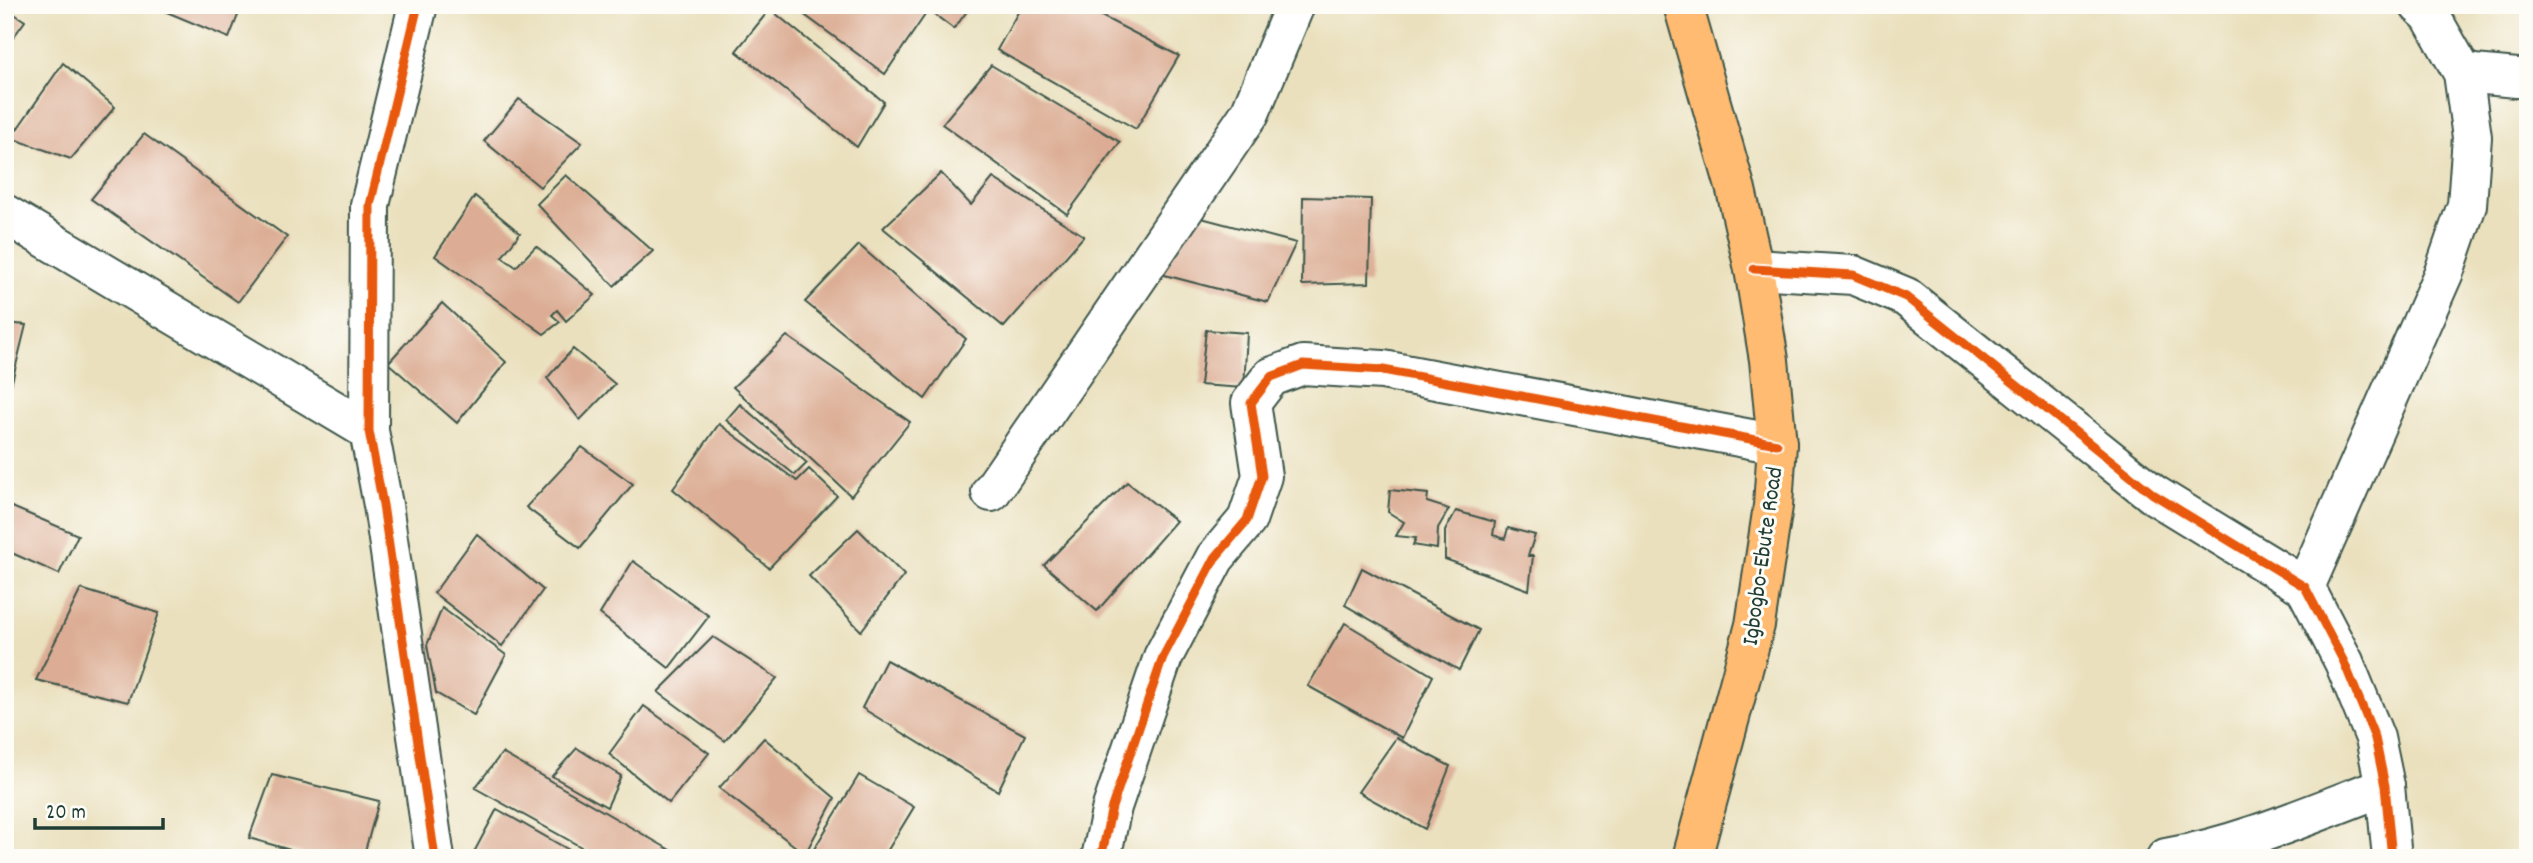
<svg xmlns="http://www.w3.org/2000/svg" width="2533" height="863" viewBox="0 0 2533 863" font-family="Dekko,sans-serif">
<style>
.building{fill:#dcad94}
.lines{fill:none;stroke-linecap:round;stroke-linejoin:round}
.minor-casing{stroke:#3d5549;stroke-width:42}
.major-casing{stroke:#3d5549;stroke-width:42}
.minor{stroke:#fff;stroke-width:38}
.major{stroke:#ffbb71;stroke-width:38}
.cycleway-casing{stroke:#fdfcf7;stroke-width:13}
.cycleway{stroke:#e8590c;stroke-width:9}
.labels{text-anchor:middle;stroke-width:6;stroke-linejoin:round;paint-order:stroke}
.street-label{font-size:24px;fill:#1f3d34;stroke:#fdfcf7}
</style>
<rect width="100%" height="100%" fill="#fdfcf7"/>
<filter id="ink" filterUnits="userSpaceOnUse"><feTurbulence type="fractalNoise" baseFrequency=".0143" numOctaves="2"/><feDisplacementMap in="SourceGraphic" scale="14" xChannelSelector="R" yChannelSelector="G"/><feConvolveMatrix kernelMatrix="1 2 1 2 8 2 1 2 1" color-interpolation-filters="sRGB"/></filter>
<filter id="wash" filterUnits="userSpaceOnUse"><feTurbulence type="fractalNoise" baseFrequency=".00686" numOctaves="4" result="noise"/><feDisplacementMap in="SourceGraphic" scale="28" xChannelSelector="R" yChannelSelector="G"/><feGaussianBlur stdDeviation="1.57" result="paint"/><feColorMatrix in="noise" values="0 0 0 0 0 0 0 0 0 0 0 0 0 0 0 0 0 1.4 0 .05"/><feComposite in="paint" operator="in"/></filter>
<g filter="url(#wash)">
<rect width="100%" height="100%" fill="#eae0bd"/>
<g id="blocks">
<!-- building -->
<g class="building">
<polygon points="150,5 242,5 229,38"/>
<polygon points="791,5 912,5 925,15 885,74"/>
<polygon points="922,5 968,5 970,7 954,29"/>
<polygon points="1022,5 1080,5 1179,56 1136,129 997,50"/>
<polygon points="5,8 25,21 5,49"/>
<polygon points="770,9 884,102 857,147 736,51"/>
<polygon points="63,63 115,107 71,159 11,138"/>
<polygon points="991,65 1120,142 1067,214 942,124"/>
<polygon points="519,99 582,143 540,187 484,141"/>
<polygon points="144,134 287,237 238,302 91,199"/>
<polygon points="941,173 971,205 993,178 1084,236 1004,327 883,228"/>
<polygon points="566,175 653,251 614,286 537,204"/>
<polygon points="475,196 520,233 502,257 516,267 536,246 595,295 566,321 557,310 552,315 560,322 544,334 435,256"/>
<polygon points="1303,197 1371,199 1369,283 1302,285"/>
<polygon points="1190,215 1296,243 1268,302 1157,273"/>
<polygon points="859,245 966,339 925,399 805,302"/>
<polygon points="442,303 506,362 457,423 388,363"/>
<polygon points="5,323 26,325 6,406 5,406"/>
<polygon points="1206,330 1247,333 1244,388 1200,385"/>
<polygon points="787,336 910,422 851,496 733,387"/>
<polygon points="573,349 615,384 580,420 547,378"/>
<polygon points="740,404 807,463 795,475 726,420"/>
<polygon points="719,424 797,481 809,469 837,496 769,568 673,489"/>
<polygon points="582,447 633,484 580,548 526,507"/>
<polygon points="1127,482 1176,521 1097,611 1044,565"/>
<polygon points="1390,490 1428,494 1427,502 1449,509 1438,528 1437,549 1413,545 1416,538 1396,536 1404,522 1388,512"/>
<polygon points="5,504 78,535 59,574 5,550"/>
<polygon points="1456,511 1495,522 1493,535 1505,539 1508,528 1535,535 1528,556 1533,556 1529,590 1445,559 1445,531"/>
<polygon points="858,529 904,575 861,631 809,576"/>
<polygon points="477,534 543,590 502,646 434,593"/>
<polygon points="633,561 709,616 669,668 600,614"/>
<polygon points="1362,568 1479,630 1459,670 1345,605"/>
<polygon points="81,589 159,613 128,702 36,680"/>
<polygon points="442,608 506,655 474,715 436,693 427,645"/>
<polygon points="1345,623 1433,676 1402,738 1308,686"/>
<polygon points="713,637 777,678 725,741 658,692"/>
<polygon points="886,660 1025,735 998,791 862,708"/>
<polygon points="644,706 709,753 669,803 609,754"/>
<polygon points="764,738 835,798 805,854 719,788"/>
<polygon points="1396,738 1450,766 1425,829 1358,792"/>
<polygon points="577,748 621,776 607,807 552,776"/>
<polygon points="502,753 672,851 668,858 601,858 475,788"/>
<polygon points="272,775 379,801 363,858 318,858 249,838"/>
<polygon points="859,775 914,807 883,858 818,858 811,854"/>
<polygon points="497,809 583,858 480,858 473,854"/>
</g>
</g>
</g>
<g filter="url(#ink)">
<use href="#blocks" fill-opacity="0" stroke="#3d5549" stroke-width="2"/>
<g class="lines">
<!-- minor casing -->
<g class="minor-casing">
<g id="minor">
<polyline points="418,5 370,205 369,431 383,505 435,858"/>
<polyline points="2463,73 2528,79"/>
<polyline points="5,214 369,431"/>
<polyline points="1754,269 1853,275 1906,297 2153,494 2305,587 2344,662 2375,738 2385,786 2392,858"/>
<polyline points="991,492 1250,113 1295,5"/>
<polyline points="2305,587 2444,272 2467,205 2472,137 2463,73 2430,15 2419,5"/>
<polyline points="1101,858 1112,807 1163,657 1215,558 1247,520 1262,476 1251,403 1271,377 1303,365 1383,370 1777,444"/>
<path d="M2166 858C2241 845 2314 813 2385 786"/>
</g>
</g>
<!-- major casing -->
<g class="major-casing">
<polyline id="major" points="1683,5 1736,190 1754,269 1769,360 1777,444 1773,506 1755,625 1692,858"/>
</g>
<!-- minor -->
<use href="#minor" class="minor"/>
<!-- major -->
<use href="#major" class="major"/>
<!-- cycleway casing -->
<g class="cycleway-casing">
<g id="cycleway">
<polyline points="418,5 370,205 369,431 383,505 435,858"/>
<polyline points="1754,269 1853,275 1906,297 2153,494 2305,587 2344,662 2375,738 2385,786 2392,858"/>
<polyline points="1101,858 1112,807 1163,657 1215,558 1247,520 1262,476 1251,403 1271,377 1303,365 1383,370 1777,444"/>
</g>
</g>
<!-- cycleway -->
<use href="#cycleway" class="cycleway"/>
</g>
</g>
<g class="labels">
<!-- street labels -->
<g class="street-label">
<text transform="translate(1761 556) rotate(-82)" y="8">Igbogbo-Ebute Road</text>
</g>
</g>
<!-- margin -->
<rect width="2533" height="863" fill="none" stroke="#fdfcf7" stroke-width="28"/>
<!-- scale -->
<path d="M35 818v10h128v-10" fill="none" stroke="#1f3d34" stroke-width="3.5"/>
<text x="46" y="818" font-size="21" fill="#1f3d34" stroke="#fdfcf7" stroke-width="5" paint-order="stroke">20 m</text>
</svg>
